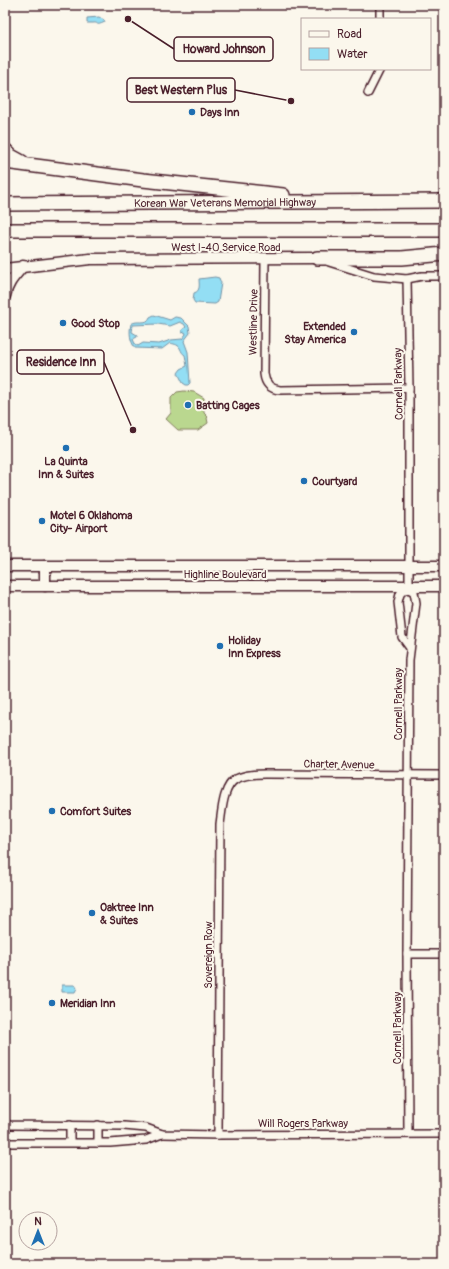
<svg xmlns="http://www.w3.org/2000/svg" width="449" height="1269" viewBox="0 0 449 1269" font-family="Pangolin,sans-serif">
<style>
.green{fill:#bad78f;stroke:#827b5d}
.water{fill:#93def4;stroke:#7692a4;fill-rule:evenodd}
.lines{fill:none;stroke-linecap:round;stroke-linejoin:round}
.street-casing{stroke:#4a1f2b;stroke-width:10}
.secondary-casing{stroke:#4a1f2b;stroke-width:13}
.highway-casing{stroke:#4a1f2b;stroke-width:16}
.street{stroke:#fbf7ec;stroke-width:7}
.secondary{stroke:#fbf7ec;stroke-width:10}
.highway{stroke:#fbf7ec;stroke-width:13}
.poi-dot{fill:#1f6fb2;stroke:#fbf7ec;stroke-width:1.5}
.labels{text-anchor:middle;stroke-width:4;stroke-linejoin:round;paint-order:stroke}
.poi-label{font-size:11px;font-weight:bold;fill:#4a1f2b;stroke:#fbf7ec;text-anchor:start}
.street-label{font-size:11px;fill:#4a1f2b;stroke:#fbf7ec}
.leader{fill:none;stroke:#4a1f2b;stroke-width:1.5}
.callout-dot{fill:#4a1f2b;stroke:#fbf7ec;stroke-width:1.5}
.callout{fill:#fbf7ec;stroke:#4a1f2b;stroke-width:1.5}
.callout-label{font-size:12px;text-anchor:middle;font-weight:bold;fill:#4a1f2b}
</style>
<rect width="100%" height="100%" fill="#fbf7ec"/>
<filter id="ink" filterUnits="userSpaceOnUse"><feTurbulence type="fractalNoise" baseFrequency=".025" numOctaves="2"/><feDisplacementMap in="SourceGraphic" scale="8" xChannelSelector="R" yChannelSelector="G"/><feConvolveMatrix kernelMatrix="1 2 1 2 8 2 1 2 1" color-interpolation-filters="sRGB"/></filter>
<g filter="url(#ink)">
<!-- green -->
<polygon class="green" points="184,391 194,392 204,398 204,413 208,417 207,418 208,423 198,430 178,430 166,419 171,413 171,398 177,392"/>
<!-- water -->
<g class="water">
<path d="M99 17 104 20 105 22C94 27 100 22 93 23 91 23 89 23 87 23V18Z"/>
<path d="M215 277 219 278 221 283 218 302 215 304 195 303 193 300 194 293C201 291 199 284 199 279Z"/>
<path d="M154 315 170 320 175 317 181 318 189 326 190 333 184 341 188 352 190 383 188 385H186L183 383 178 373 181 369 187 366 185 355C182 353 182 352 180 348 178 344 173 344 170 343L162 349 135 348C130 341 129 332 131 324 137 319 147 326 150 317ZM180 322 184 324 186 327 182 330V333L185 332 186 334 182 339 171 340 159 344 143 343 138 346 135 344 133 339 137 337V335L132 332 133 325 158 324 170 326Z"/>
<polygon points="62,985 75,985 77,988 75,992 62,992"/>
</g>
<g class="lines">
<!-- street casing -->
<g class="street-casing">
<g id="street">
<polyline points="380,5 380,19"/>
<polyline points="368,93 380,69"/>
<path d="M265 259 264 374C265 383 270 389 280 390L409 388"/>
<polyline points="329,262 374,276 407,279 422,276 444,276"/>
<polyline points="407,279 409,388 409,589"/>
<polyline points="409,589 404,590 400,594 398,602 402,637 410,648"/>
<polyline points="407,954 444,954"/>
<polyline points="5,1123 9,1125 124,1126 146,1128 162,1134 218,1135 444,1134"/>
<polyline points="98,1125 98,1143"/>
<polyline points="408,1134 407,954 409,660 416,603 414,592 409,589"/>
<path d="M218 1135 220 824C222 811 223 786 236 779 244 775 255 774 265 774L444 775"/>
<polyline points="5,1141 10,1143 110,1143 146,1140 162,1134"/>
<polyline points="70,1142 70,1125"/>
</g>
</g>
<!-- secondary casing -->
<g class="secondary-casing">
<g id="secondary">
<polyline points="5,269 90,259 317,258"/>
<path d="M5 296C7 283 15 276 23 266"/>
<polyline points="5,566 444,566"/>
<polyline points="45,566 45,586"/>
<polyline points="5,586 444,586"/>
</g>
</g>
<!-- highway casing -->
<g class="highway-casing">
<g id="highway">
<polyline points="5,150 11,156 22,162"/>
<polyline points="5,162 143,180 283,195"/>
<path id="s1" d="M5 204 444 201"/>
<polyline points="5,230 444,230"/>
<polyline points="317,258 402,258 444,254"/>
</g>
</g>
<!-- street -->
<use href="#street" class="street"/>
<!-- secondary -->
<use href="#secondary" class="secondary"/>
<!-- highway -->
<use href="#highway" class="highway"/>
</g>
</g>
<!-- markers -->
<g class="poi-dot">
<circle cx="192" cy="112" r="4"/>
<circle cx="63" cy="323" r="4"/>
<circle cx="354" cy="332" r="4"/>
<circle cx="188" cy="405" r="4"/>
<circle cx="66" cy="448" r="4"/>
<circle cx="304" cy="481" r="4"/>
<circle cx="42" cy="521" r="4"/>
<circle cx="220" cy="646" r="4"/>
<circle cx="52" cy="811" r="4"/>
<circle cx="92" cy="913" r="4"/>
<circle cx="52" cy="1003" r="4"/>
</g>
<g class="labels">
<!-- poi labels -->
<g class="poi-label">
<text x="200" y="116">Days Inn</text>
<text x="71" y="327">Good Stop</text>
<text x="346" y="330" text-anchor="end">Extended<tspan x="346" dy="13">Stay America</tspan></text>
<text x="196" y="409">Batting Cages</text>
<text x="66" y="465" text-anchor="middle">La Quinta<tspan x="66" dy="13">Inn &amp; Suites</tspan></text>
<text x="312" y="485">Courtyard</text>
<text x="50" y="519">Motel 6 Oklahoma<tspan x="50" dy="13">City- Airport</tspan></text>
<text x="228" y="644">Holiday<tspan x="228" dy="13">Inn Express</tspan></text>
<text x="60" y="815">Comfort Suites</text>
<text x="100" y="911">Oaktree Inn<tspan x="100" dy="13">&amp; Suites</tspan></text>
<text x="60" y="1007">Meridian Inn</text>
</g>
<!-- street labels -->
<g class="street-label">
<text dy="4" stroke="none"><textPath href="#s1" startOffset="220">Korean War Veterans Memorial Highway</textPath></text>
<text x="226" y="251">West I-40 Service Road</text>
<text transform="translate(253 322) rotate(-89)" y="4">Westline Drive</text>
<text transform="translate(398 384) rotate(-91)" y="4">Cornell Parkway</text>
<text x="225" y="578">Highline Boulevard</text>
<text transform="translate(398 704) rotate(-90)" y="4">Cornell Parkway</text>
<text transform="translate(339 764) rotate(1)" y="4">Charter Avenue</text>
<text transform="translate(208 955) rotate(-90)" y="4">Sovereign Row</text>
<text transform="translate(397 1028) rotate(-90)" y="4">Cornell Parkway</text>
<text x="303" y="1127">Will Rogers Parkway</text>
</g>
</g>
<!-- callouts -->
<path class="leader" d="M128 19L174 49M291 101L235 90M133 430L104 362"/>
<g class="callout-dot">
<circle cx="128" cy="19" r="4"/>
<circle cx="291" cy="101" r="4"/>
<circle cx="133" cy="430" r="4"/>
</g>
<g class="callout">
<rect x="174" y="37" width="99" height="24" rx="4"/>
<rect x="127" y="78" width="108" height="24" rx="4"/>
<rect x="17" y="350" width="87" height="24" rx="4"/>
</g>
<g class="callout-label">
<text x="224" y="53">Howard Johnson</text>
<text x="181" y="94">Best Western Plus</text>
<text x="61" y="366">Residence Inn</text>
</g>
<!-- margin -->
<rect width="449" height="1269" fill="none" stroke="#fbf7ec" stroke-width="20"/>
<rect x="10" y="10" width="429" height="1249" fill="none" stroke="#4a1f2b" stroke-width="1.5" filter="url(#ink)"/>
<!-- legend -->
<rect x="301" y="18" width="130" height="52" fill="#fbf7ec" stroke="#b4a19f"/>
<rect x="309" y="31" width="20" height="6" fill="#fbf7ec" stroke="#b4a19f"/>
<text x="337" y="38" font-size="12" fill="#4a1f2b">Road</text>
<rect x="309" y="48" width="20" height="12" fill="#93def4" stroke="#b4a19f"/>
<text x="337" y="58" font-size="12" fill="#4a1f2b">Water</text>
<!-- north arrow -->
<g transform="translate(38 1231)"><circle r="19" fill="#fbf7ec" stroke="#b4a19f"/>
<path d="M0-3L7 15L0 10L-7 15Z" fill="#1f6fb2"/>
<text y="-6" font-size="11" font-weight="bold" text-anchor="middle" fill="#4a1f2b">N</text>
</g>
</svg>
